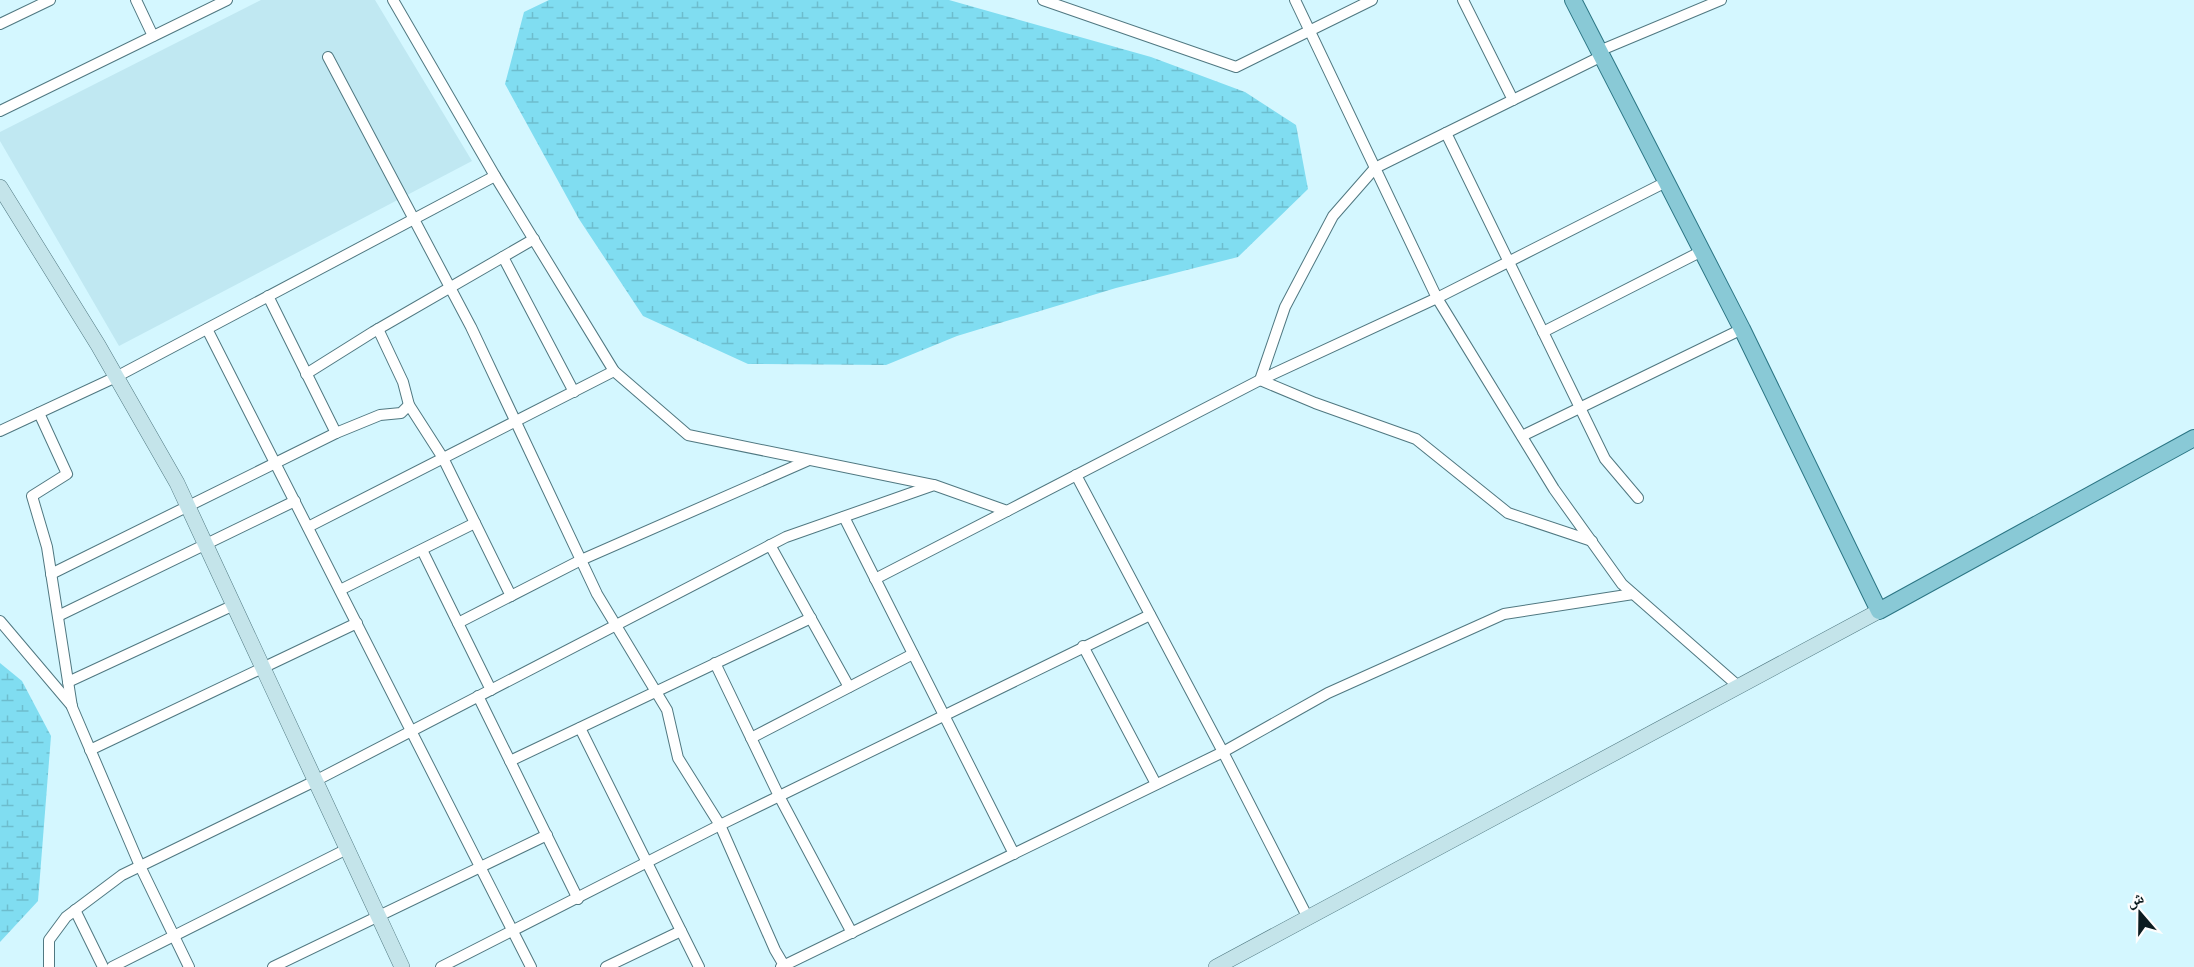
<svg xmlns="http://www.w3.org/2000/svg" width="2194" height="967" viewBox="0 0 2194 967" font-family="'DM Sans','Noto Naskh Arabic',sans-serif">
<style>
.built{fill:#c0e8f2}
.wetland{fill:url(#wetland-marsh)}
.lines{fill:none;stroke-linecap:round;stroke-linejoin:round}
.street-casing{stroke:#507881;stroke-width:12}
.secondary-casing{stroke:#507881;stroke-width:16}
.primary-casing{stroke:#2b7584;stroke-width:18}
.street{stroke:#fff;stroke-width:10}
.secondary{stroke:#c4e4ea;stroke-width:15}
.primary{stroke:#89c9d6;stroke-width:16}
</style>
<defs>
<pattern id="wetland-marsh" width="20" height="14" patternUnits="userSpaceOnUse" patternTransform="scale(1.5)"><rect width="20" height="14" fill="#80ddf1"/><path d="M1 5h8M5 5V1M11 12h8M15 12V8" fill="none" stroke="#6dbdce"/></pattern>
</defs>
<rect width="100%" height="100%" fill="#d4f7ff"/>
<!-- built -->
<polygon class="built" points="261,0 375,0 472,161 119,346 0,141 0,132"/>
<!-- wetland -->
<g class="wetland">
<polygon points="549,0 949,0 1151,57 1245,92 1296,125 1308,189 1238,257 1116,288 957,336 886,365 748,364 643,316 579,219 505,84 524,12"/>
<polygon points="0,663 22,681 51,736 38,901 0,942"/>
</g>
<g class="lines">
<!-- street casing -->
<g class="street-casing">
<g id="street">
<polyline points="136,0 153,36"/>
<polyline points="393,0 495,176 614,371 688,435 933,485"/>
<polyline points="1043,0 1236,67 1372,0"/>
<polyline points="1295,0 1437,298 1554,489 1622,584 1737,685"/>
<polyline points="1463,0 1513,100"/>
<polyline points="0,24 50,0"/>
<polyline points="1599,51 1721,0"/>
<polyline points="328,57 471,327 597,594 667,710 678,758 720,825 775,950 785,967"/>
<polyline points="0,111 227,0"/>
<polyline points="1446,133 1605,459 1638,498"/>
<polyline points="503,257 574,392"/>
<polyline points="268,296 336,433"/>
<polyline points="207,329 531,967"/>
<polyline points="378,329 403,382 409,405 443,458 511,596"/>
<polyline points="1543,332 1702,251"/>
<polyline points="306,374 373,332 534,239"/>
<polyline points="39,413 67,474 32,496 47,547 72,707 140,866 189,967"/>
<polyline points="0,431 116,377 495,176"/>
<polyline points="1522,436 1742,329"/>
<polyline points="1076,475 1223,752 1308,918"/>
<polyline points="844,517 1014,854"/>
<polyline points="308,527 614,371"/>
<polyline points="1592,541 1508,513 1416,439 1315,403 1260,380 1285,307 1333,216 1375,168 1602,56"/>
<polyline points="770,545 849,687"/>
<polyline points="422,550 491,690"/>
<polyline points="51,574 336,433 380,415 401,413 409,405"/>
<polyline points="875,579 1007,511"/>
<polyline points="340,590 475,523"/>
<polyline points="58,616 295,501"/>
<polyline points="0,621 72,706"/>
<polyline points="458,623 581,560 809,460"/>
<polyline points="1083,646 1156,784"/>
<polyline points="715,663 779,796 852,933"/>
<polyline points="68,682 234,605"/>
<polyline points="478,696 578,899"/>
<polyline points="580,728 699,967"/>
<polyline points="751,738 913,654"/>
<polyline points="90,750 357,623"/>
<polyline points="510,761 811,618"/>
<polyline points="75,910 103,967"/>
<polyline points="49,967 49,940 66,917 122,875 315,781 786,537 934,485 1007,511 1260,380 1437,298 1666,182"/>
<polyline points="112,967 347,849"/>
<polyline points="273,967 547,835"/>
<polyline points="441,967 720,825 1150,615"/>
<polyline points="606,967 681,931"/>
<polyline points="781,967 1223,752 1328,693 1504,614 1633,594"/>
</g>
</g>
<!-- secondary casing -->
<g class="secondary-casing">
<g id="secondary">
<polyline points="0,187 98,345 177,483 402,967"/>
<polyline points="1216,967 1879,611"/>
</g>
</g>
<!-- primary casing -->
<g class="primary-casing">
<polyline id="primary" points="1573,0 1742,329 1879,611 2194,438"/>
</g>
<!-- street -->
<use href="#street" class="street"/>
<!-- secondary -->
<use href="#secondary" class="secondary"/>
<!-- primary -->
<use href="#primary" class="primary"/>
</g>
<!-- north arrow -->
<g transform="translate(2140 913) rotate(340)" stroke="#fdfdfd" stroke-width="4.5" paint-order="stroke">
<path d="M0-4.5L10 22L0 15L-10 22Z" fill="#0c1c20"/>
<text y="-9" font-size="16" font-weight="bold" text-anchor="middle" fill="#0c1c20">ش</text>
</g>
</svg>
